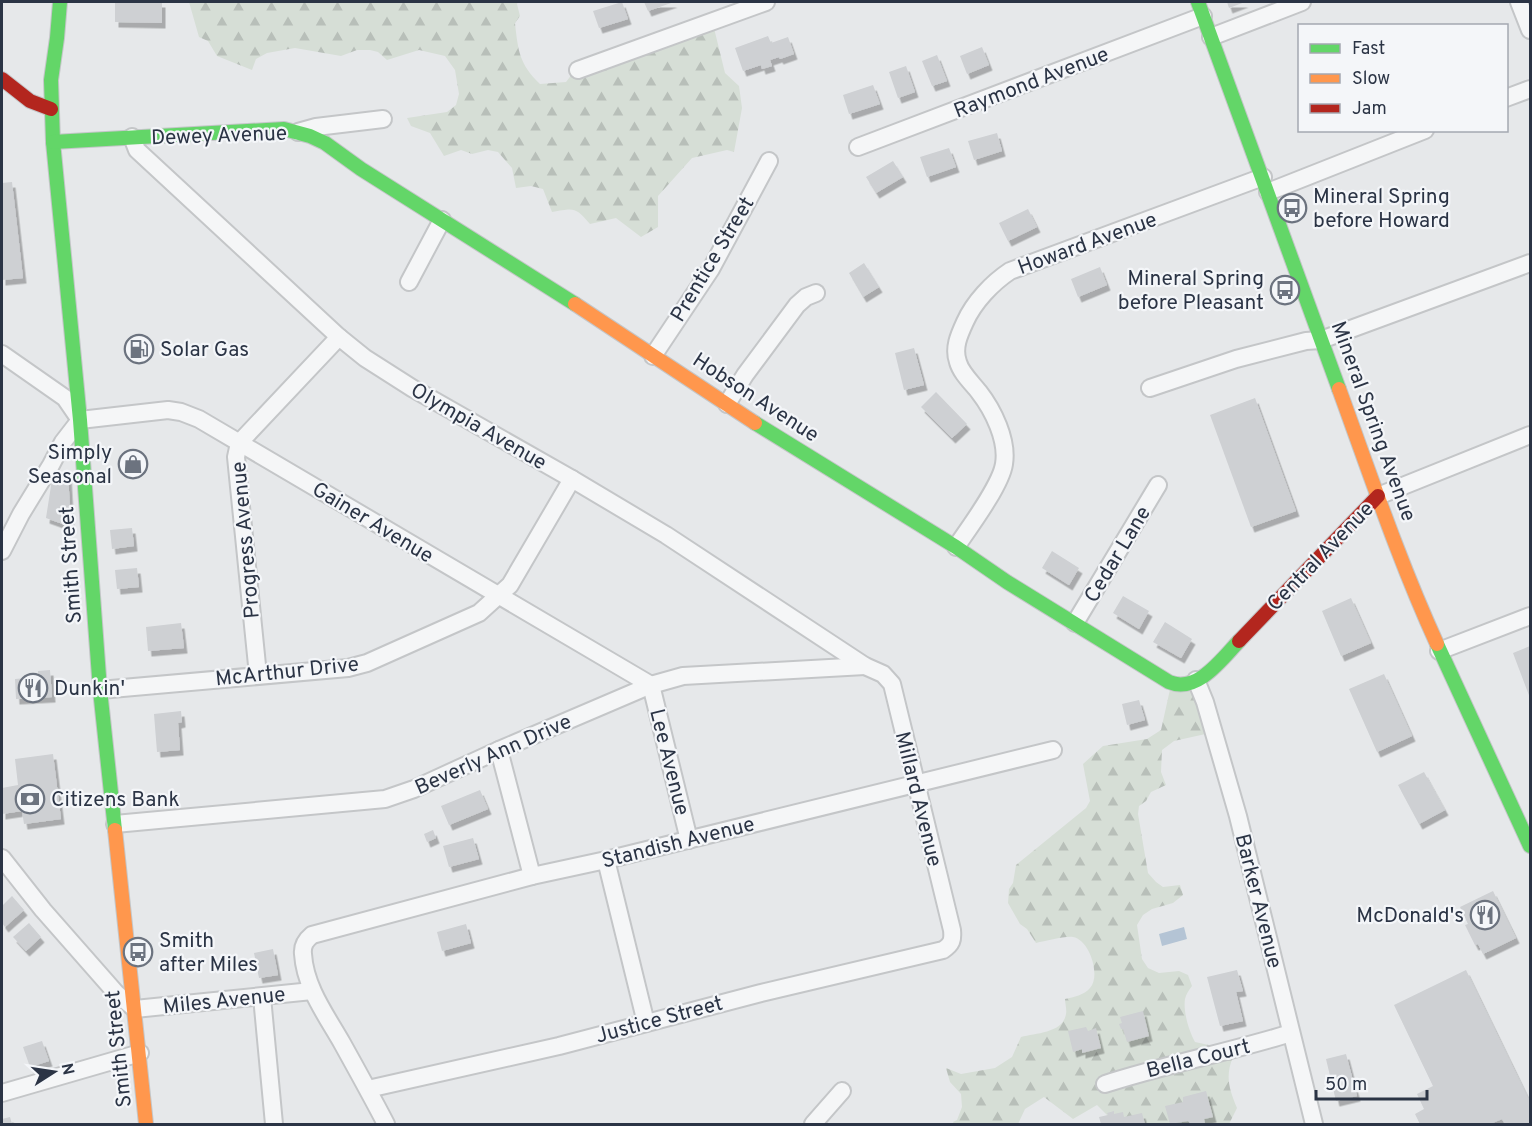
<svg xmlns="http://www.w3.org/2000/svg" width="1532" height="1126" viewBox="0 0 1532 1126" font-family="Overpass,sans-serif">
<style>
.forest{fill:url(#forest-firs)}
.water{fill:#b4c4d5}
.building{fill:#ced0d3;filter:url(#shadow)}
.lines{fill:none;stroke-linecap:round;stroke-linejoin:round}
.street-casing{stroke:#c4c6c8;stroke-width:20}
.fast-casing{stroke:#c4c6c8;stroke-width:16}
.slow-casing{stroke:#c4c6c8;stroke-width:16}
.jam-casing{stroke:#c4c6c8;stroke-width:16}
.street{stroke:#f5f6f7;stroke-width:16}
.fast{stroke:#63d668;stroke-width:14}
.slow{stroke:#ff974d;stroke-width:14}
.jam{stroke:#b3261e;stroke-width:14}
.labels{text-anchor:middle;stroke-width:4.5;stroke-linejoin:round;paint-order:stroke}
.street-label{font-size:21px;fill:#2b3445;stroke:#f4f6f9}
.poi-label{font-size:21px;fill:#2b3445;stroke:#f4f6f9;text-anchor:start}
</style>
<defs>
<pattern id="forest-firs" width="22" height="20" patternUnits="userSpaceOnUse" patternTransform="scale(1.5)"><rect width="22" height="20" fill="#d6ded6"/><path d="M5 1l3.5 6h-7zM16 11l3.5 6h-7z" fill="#b8bfb9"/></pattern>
<filter id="shadow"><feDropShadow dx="3.5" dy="5.5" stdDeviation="0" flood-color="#0004"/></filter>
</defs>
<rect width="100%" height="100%" fill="#e6e8ea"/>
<!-- forest -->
<g class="forest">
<path d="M189 2H518L517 4 520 16 515 23C518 50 519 64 540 84L566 82 579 65 712 20 725 73 739 86 742 108 734 152 727 150 692 158 658 196V227L641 237 616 218 590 224C575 207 575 208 552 212L543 189 531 186 516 188 512 168 498 152 488 150 472 154 461 150 444 156 430 133 411 126 407 118 447 112 456 105 459 94 455 70 445 56 419 50 387 60 378 52 370 50H357L341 56 295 48 267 53 256 59 252 70 217 56 208 41 199 37Z"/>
<path d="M1189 682 1210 733 1174 741 1162 750 1161 772 1166 785 1151 792 1146 801 1139 806 1138 814 1148 873 1156 882 1163 887 1180 885 1183 895 1173 903 1152 909 1143 915 1137 925 1142 959 1148 968 1159 973 1179 971 1188 975 1192 986C1189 990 1186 994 1185 999 1183 1012 1189 1031 1195 1042L1218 1047 1233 1057C1225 1076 1229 1089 1237 1108L1229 1124H1116L1097 1105 1073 1119 1044 1097 1025 1109 1018 1124H954L953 1122 957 1120 962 1107 961 1094 950 1082 946 1068 961 1074 995 1068 1012 1057 1021 1037C1036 1033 1063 1033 1066 1014 1067 1010 1065 1003 1065 999 1074 997 1084 995 1090 988 1101 976 1090 940 1073 937 1064 936 1046 941 1036 943L1027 929 1020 924 1008 903 1009 889 1013 883 1016 865 1086 808 1090 801 1083 764 1103 746 1147 739 1161 730 1171 685Z"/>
</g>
<!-- water -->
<polygon class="water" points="1184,927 1187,939 1162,946 1159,934"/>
<!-- building -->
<g class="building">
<polygon points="115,2 162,2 162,23 115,22"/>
<polygon points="622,2 628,19 599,28 593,11"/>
<polygon points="644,2 674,2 648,11"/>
<polygon points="1227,2 1245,2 1229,8"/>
<polygon points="768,36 771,43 788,37 794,54 780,59 779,57 770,60 772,66 762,69 761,65 743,71 735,48"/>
<polygon points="982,47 989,65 967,74 960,56"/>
<polygon points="937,55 947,81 932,86 922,61"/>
<polygon points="906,66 915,92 898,98 889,72"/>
<polygon points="873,85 880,104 849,114 843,95"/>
<polygon points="997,133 1002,151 974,160 968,141"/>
<polygon points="949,148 956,167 927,177 920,157"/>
<polygon points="893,161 903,177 876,193 866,177"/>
<polygon points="12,182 23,278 2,280 2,183"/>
<polygon points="1028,209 1037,227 1008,241 999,223"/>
<polygon points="864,263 879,287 863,297 849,273"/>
<polygon points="1100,267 1107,285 1078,297 1071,279"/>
<polygon points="914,348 924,385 904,390 895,353"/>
<polygon points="936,392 967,424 952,438 921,407"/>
<polygon points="1255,398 1296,511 1251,527 1210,415"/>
<polygon points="68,472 71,527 46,518 53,473"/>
<polygon points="132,528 134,546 112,549 110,530"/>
<polygon points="1052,551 1079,568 1069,585 1042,568"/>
<polygon points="137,568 139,587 117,589 115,570"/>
<polygon points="1123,596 1149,611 1139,629 1113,613"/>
<polygon points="1351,598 1371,643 1341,656 1322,611"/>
<polygon points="1165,622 1192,639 1181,658 1153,642"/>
<polygon points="181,623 184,648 148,651 146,627"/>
<polygon points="1530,646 1530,698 1513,653"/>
<polygon points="50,670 52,697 16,699 15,679 38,677 38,671"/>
<polygon points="1384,674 1412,736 1377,752 1349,689"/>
<polygon points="1139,700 1145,720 1127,725 1122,704"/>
<polygon points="181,711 182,722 178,723 180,750 157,752 154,714"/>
<polygon points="53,754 61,819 24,824 22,811 2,814 2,788 18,785 15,759"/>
<polygon points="1424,772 1445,810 1419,824 1398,785"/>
<polygon points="480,790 488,809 449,825 441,806"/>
<polygon points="433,830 436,838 427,842 424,834"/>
<polygon points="473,838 479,859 449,867 443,846"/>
<polygon points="1493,891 1516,938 1483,954 1478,944 1475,945 1465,925 1468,924 1460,907"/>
<polygon points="12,896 24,910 5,927 2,923 2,906"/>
<polygon points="29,923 41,937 26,951 13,937"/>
<polygon points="466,924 471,943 442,951 437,932"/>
<polygon points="273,949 278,975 259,978 254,953"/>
<polygon points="1237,970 1243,991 1236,992 1243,1021 1220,1026 1207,977"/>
<polygon points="1466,970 1530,1102 1530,1124 1505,1124 1502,1119 1490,1124 1420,1124 1415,1114 1424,1109 1417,1094 1433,1086 1394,1005"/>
<polygon points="1143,1011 1149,1036 1127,1042 1123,1029 1121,1029 1119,1024 1122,1023 1120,1017"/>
<polygon points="1086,1027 1088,1031 1096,1028 1101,1048 1082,1053 1082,1049 1073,1052 1068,1031"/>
<polygon points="42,1041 49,1061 30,1067 23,1047"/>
<polygon points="1346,1054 1357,1096 1336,1101 1326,1059"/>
<polygon points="1206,1091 1213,1117 1204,1119 1205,1124 1191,1124 1188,1121 1170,1124 1165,1106 1183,1102 1183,1097"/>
<polygon points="1114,1111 1114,1114 1123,1112 1124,1117 1142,1113 1145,1124 1101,1124 1099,1117 1108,1115 1107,1113"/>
<polygon points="10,1117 12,1124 2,1124 2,1119"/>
</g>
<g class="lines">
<!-- street casing -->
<g class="street-casing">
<g id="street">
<polyline points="1519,2 1530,30"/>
<polyline points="1211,37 1302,2"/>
<polyline points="578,70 766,2"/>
<polyline points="1506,98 1530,89"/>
<polyline points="298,132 316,127 383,119"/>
<path d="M132 137 137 150 339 337 365 358 412 388 572 479 666 535 865 666 883 674 892 684 952 930C953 940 952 944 943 950L761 993 559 1046 368 1089"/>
<polyline points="858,147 1203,16"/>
<polyline points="1268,192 1425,130"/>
<polyline points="409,282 442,220"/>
<polyline points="2,354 65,398 78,417"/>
<polyline points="653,356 711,269 769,161"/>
<polyline points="1150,388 1236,359 1306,341 1321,340 1530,263"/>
<polyline points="727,404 745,375 797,305 806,297 816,293"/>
<polyline points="80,420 168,410 181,412 199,419 651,685 689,840"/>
<polyline points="1378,496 1530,435"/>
<path d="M956 547C969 528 1001 485 1004 464 1008 440 993 410 979 392 972 383 961 373 958 362 953 348 959 335 965 322 974 302 992 283 1010 271L1263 177"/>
<polyline points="2,551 21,514 51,465 63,442 80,420"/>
<polyline points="1075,623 1158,485"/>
<polyline points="1439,651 1530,616"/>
<polyline points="258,675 236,457 239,443 339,337"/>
<polyline points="1196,680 1205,702 1238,816 1314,1124"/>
<polyline points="100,690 348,668 367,663 479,613 510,585 572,479"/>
<polyline points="499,750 532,876"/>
<polyline points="115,824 385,799 414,789 499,750 651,685 683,676 865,666"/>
<polyline points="2,858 43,910 116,993 135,1009 312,991"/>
<polyline points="606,860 646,1023"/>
<polyline points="262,997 274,1124"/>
<path d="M1105 1084C1167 1064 1230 1052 1291 1033"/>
<polyline points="2,1093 140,1053"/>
<path d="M386 1124C372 1097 357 1070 342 1043 326 1015 305 987 303 954 302 945 306 940 312 935L532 876 606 860 1053 750"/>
<polyline points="813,1124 842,1091"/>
</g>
</g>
<!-- fast casing -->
<g class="fast-casing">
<g id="fast">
<polyline points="60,2 57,38 51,80 53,142 80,420 100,690 115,830"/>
<polyline points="1198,2 1339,389"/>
<polyline points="53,142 284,129 310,136 325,143 361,169 575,304"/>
<path d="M755 423 956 547 1007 582 1169 682C1197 694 1222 659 1239 641"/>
<polyline points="1437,644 1530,846"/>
</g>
</g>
<!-- slow casing -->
<g class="slow-casing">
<g id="slow">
<polyline points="575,304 755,423"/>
<path d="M1339 389C1370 474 1399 561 1437 644"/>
<polyline points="115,830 146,1124"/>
</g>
</g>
<!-- jam casing -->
<g class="jam-casing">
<g id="jam">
<polyline points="2,79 30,101 51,109"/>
<polyline points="1239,641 1378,496"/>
</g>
</g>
<!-- street -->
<use href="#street" class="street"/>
<!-- fast -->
<use href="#fast" class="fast"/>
<!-- slow -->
<use href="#slow" class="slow"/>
<!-- jam -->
<use href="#jam" class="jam"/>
</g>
<!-- icons -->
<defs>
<g id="bus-ring" transform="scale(1.5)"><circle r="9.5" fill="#f4f6f9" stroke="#6c737f" stroke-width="1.5"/><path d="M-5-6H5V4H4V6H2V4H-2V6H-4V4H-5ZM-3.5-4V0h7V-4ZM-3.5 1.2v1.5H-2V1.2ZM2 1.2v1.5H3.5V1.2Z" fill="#6c737f"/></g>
<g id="fuel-ring" transform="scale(1.5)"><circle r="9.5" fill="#f4f6f9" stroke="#6c737f" stroke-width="1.5"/><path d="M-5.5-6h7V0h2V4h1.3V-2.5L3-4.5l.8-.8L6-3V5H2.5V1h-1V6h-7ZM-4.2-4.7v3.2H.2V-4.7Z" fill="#6c737f"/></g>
<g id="shop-ring" transform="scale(1.5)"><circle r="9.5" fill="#f4f6f9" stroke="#6c737f" stroke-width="1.5"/><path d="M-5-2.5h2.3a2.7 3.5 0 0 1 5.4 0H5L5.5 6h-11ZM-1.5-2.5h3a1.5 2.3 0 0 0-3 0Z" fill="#6c737f"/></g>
<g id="restaurant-ring" transform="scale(1.5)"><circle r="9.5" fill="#f4f6f9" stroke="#6c737f" stroke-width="1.5"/><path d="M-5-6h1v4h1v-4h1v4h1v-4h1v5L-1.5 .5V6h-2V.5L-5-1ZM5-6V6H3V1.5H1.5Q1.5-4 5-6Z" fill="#6c737f"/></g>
<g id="bank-ring" transform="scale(1.5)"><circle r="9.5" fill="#f4f6f9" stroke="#6c737f" stroke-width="1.5"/><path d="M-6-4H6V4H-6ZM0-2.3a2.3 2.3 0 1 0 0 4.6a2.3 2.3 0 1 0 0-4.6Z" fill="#6c737f"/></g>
</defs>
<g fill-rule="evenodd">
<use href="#bus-ring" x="1292" y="208"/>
<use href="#bus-ring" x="1285" y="290"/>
<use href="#fuel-ring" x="139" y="349"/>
<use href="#shop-ring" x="133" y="464"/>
<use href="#restaurant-ring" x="33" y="688"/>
<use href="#bank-ring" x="30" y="799"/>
<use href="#restaurant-ring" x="1485" y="915"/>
<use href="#bus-ring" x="138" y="952"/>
</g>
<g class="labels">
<!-- street labels -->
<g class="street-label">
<text transform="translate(1031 82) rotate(-21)" y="7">Raymond Avenue</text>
<text transform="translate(219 135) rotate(-2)" y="7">Dewey Avenue</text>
<text transform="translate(1087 243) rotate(-20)" y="7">Howard Avenue</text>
<text transform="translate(712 259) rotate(-59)" y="7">Prentice Street</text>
<text transform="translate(756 397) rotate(33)" y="7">Hobson Avenue</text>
<text transform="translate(1374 421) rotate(70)" y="7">Mineral Spring Avenue</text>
<text transform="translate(479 426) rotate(30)" y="7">Olympia Avenue</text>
<text transform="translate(373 522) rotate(31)" y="7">Gainer Avenue</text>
<text transform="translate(245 540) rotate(-95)" y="7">Progress Avenue</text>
<text transform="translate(1117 554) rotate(-59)" y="7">Cedar Lane</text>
<text transform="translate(1320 556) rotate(-46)" y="7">Central Avenue</text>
<text transform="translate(70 565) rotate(-94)" y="7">Smith Street</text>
<text transform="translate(287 671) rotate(-6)" y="7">McArthur Drive</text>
<text transform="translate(493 754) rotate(-24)" y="7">Beverly Ann Drive</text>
<text transform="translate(670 762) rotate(76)" y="7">Lee Avenue</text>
<text transform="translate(919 799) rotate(76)" y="7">Millard Avenue</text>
<text transform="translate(678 842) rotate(-14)" y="7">Standish Avenue</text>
<text transform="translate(1259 901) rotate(76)" y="7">Barker Avenue</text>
<text transform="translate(224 1000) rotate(-6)" y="7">Miles Avenue</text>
<text transform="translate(659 1019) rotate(-15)" y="7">Justice Street</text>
<text transform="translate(118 1049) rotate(-96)" y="7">Smith Street</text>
<text transform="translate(1198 1058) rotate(-14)" y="7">Bella Court</text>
</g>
<!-- poi labels -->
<g class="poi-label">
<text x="1313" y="203">Mineral Spring<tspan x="1313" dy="24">before Howard</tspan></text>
<text x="1264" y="285" text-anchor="end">Mineral Spring<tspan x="1264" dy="24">before Pleasant</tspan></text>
<text x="160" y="356">Solar Gas</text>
<text x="112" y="459" text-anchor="end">Simply<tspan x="112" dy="24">Seasonal</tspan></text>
<text x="54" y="695">Dunkin'</text>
<text x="51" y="806">Citizens Bank</text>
<text x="1464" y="922" text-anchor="end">McDonald's</text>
<text x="159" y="947">Smith<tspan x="159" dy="24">after Miles</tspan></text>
</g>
</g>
<!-- border -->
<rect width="1532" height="1126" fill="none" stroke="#2b3445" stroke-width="6"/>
<!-- legend -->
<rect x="1298" y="24" width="210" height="108" fill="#f4f6f9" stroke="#a4a8b1" stroke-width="1.5"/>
<rect x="1310" y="44" width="30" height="9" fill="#63d668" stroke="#a4a8b1" stroke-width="1.5"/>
<text x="1352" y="54" font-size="18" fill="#2b3445">Fast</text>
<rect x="1310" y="74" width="30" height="9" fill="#ff974d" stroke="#a4a8b1" stroke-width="1.5"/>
<text x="1352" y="84" font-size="18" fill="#2b3445">Slow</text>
<rect x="1310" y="104" width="30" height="9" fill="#b3261e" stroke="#a4a8b1" stroke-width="1.5"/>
<text x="1352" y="114" font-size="18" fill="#2b3445">Jam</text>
<!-- north arrow -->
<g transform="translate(54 1072) rotate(78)" stroke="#f4f6f9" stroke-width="4.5" paint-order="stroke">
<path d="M0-4.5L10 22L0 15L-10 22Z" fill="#2b3445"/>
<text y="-9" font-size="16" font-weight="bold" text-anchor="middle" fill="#2b3445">N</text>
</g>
<!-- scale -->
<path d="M1316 1090v9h111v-9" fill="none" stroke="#2b3445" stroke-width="3"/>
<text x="1325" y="1090" font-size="18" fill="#2b3445" stroke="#f4f6f9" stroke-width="4.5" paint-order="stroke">50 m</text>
</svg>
